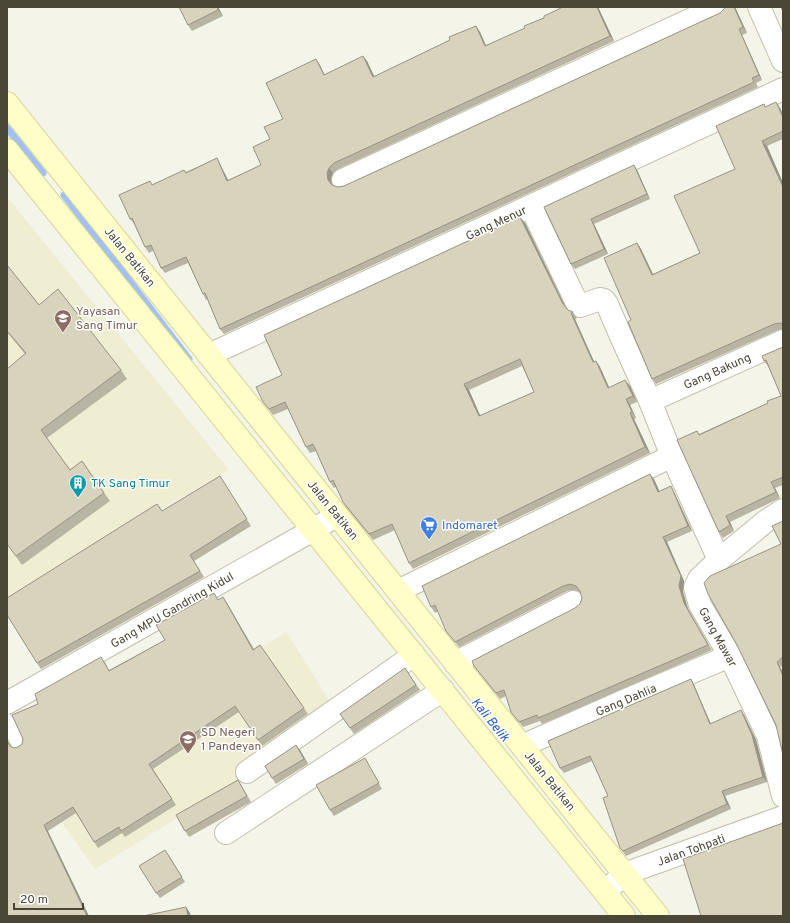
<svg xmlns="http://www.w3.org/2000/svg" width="790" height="923" viewBox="0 0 790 923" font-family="Overpass,sans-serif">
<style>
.education{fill:#efedd2}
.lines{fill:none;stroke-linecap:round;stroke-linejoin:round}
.stream{stroke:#a2c0f4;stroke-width:7}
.lane-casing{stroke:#c1bfaa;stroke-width:16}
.street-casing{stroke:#c1bfaa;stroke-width:24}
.secondary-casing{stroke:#d7d596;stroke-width:24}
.lane{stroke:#fff;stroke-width:14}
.street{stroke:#fff;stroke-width:22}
.secondary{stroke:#fffec8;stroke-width:22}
.wall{fill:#b9b5a3;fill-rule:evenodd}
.shaded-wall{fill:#969484}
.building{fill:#d7d3bd;stroke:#969484;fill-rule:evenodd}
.labels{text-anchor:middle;stroke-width:3;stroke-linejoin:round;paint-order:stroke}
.street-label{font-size:12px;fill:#494636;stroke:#fff}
.education-label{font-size:12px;fill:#785e54;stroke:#fff;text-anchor:start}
.culture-label{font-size:12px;fill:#0d838f;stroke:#fff;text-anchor:start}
.shop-label{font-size:12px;fill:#366cbe;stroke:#fff;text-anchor:start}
.water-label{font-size:13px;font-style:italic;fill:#295cbc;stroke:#fff}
</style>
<rect width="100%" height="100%" fill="#f5f4e8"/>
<!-- education -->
<g class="education">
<polygon points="7,197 229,470 7,599"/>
<polygon points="286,632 340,717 95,869 39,791"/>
</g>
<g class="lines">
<!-- stream -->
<g class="stream">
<polyline points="7,128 43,173"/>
<polyline points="64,195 189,359"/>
</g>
<!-- lane casing -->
<g class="lane-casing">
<polyline id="lane" points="7,721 19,745"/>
</g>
<!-- street casing -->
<g class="street-casing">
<g id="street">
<polyline points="759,7 783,61"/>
<polyline points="343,180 718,7"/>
<polyline points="531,207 578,305 580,306 600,299 604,300 607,304 619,332 650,401 672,456 719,560"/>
<polyline points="209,355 783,89"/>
<polyline points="650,401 783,341"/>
<polyline points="783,510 766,521 719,560 699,579 695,588 700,605 730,656 768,736 783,796"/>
<polyline points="398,591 672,456"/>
<polyline points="455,663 573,602"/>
<polyline points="7,703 313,530 337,515"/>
<polyline points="522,746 628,699 730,656"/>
<polyline points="247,772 414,655"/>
<polyline points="226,833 443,690"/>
<polyline points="605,892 624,874 783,817"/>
</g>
</g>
<!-- secondary casing -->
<g class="secondary-casing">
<g id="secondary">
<polyline points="7,103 658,916"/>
<polyline points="7,150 624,916"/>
</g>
</g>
<!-- lane -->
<use href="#lane" class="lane"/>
<!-- street -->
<use href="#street" class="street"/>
<!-- secondary -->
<use href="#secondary" class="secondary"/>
</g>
<!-- wall -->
<g class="wall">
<polygon points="179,7 218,7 223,16 192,31 188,25"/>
<polygon points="598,7 614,41 338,169 333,173 331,178 331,184 332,185 338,187 344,186 720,13 724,9 725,7 735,7 747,33 742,35 762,80 756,83 758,87 224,334 220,329 207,299 206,300 203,294 188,263 165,273 161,268 154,250 149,253 145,247 134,224 130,219 153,185 184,170 186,172 217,158 228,180 261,165 270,139 320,65 324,75 367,61 374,77 450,40 476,26 480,32 486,45"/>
<polygon points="766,107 780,108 783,114 783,139 767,146 783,183 783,329 778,330 656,384 652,379 631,320 637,243 641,249 653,274 700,253 735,169"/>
<polygon points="637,170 650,199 594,224 608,254 575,269 571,264 544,207"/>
<path d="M525 223 565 307 568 310 573 312 577 318 575 319 594 362 596 361 600 367 609 387 630 386 637 402 630 405 636 418 634 419 650 453 413 569 409 563 395 530 373 540 347 508 343 502 336 487 334 488 330 482 316 451 310 453 306 447 288 409 273 415 263 402 282 375ZM522 366 534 392 480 416 469 390Z"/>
<polygon points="7,265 39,305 121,370 127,379 47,438 70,470 82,461 110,501 22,565 7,544 25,354 7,332"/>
<polygon points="783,347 783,485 775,488 780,498 730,522 734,531 723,538 719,532 699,434 768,403 781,396 768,366 764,361"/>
<polygon points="220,476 251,526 194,561 204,577 41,669 37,663 162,511"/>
<polygon points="654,479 659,491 674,492 692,531 667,542 684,581 683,592 688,609 712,650 542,724 540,721 523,727 511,712 506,696 500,699 474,666 575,608 580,604 582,598 580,592 574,590 567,591 459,647 446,631 438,611 435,613 431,607"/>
<polygon points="783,521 783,666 780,667 783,673 783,755 776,725 737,645 781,544"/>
<polygon points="218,599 227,603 254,649 260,645 308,714 262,746 239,712 153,769 176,805 125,837 122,833 98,848 76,813 48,831 7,916 7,740 11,746 14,748 18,747 22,744 38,704 105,662 109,670 165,640"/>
<polygon points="405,668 420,690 354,734 340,714"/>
<polygon points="691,679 694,685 711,724 744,715 756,740 767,782 725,796 731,809 626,856 620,848 608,796 592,761 564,773 560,768"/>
<polygon points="300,750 308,764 276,784 272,778"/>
<polygon points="368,764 382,789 334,816 330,810"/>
<polygon points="241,785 251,802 189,837 185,831"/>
<polygon points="169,855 185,882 160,898 156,893"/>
</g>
<!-- shaded-wall -->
<g class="shaded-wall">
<polygon points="217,7 218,7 223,16 218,10"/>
<polygon points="597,7 598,7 614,41 610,36"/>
<polygon points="734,7 735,7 747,33 743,27"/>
<polygon points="476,26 480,32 488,51 485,46"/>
<polygon points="739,29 742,35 762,80 759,75"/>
<polygon points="363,56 367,61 377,82 373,77"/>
<polygon points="316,59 320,65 327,80 324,75"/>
<polygon points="776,102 780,108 783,114 783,117"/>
<polygon points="762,141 767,146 783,183 783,187"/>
<polygon points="217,158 231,186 227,181"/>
<polygon points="634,165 637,170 650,199 647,194"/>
<polygon points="329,168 333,173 331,178 332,185 328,180 327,173"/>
<polygon points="520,217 525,223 567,310 563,304"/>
<polygon points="591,219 594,224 608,254 604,249"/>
<polygon points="637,243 641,249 656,281 652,275"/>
<polygon points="571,313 575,319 597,368 593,362"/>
<polygon points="596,361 600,367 612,394 608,388"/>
<polygon points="625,380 630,386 637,402 633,396"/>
<polygon points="464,384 469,390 483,422 479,416"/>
<polygon points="626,399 630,405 636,418 632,412"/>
<polygon points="630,413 634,419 650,453 645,447"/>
<polygon points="650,474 654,479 662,497 658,492"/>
<polygon points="771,482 775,488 780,498 776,492"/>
<polygon points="671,486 674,492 692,531 688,526"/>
<polygon points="726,516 730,522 734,531 730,525"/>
<polygon points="663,537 667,542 684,581 683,592 688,609 712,650 684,603"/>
<polygon points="223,597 227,603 257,656 253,650"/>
<polygon points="777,662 780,667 783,673 783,676"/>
<polygon points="691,679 694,685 713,729 710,724"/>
<polygon points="741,710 744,715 756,740 767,782 763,777"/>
<polygon points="296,745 300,750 308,764 304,759"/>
<polygon points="722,791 725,796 731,809 727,804"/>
<polygon points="44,825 48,831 89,916 87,916"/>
<polygon points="186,907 190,913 191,916 188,916"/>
</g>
<!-- building -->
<g class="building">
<polygon points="179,7 217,7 218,10 188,25"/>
<polygon points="563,7 597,7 610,36 334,163 329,168 327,173 328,180 332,185 338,187 344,186 720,13 724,9 725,7 734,7 743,27 739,29 759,75 752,78 754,82 220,329 205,293 203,294 186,257 161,268 151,245 145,247 132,218 130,219 119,195 150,181 152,185 184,170 186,173 217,158 227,181 261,165 253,147 270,139 264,127 283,119 266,83 316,59 324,75 363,56 373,77 450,40 449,37 476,26 485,46 525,28 524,26 544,18 544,16"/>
<polygon points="781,7 783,7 783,12"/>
<polygon points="776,102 783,117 783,131 762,141 783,187 783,324 780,323 774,324 652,379 628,322 631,320 604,258 637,243 652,275 700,253 674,196 735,169 716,126 764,104 765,107"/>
<polygon points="634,165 647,194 591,219 604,249 571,264 544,207"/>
<path d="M520 217 563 304 568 310 573 312 571 313 593 362 596 361 608 388 625 380 633 396 626 399 632 412 630 413 645 447 409 563 392 524 369 534 343 502 333 480 330 482 313 444 306 447 285 402 269 409 263 402 256 387 282 375 264 335ZM520 359 534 392 479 416 464 384Z"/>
<polygon points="7,265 39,305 58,289 121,370 41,430 70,470 82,461 104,493 16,556 7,544 7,369 26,353 7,331"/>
<polygon points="783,347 783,477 771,482 776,492 726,516 730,525 719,532 677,440 697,431 699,435 768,403 767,401 781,396 766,360 764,361 762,356"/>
<polygon points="650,474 658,492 671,486 688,526 663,537 681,576 679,586 684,603 708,645 538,718 537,715 519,722 511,712 504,690 496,693 474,666 472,661 575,608 580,604 582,598 580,591 576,586 570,584 563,586 455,642 446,631 435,605 431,607 422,586"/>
<polygon points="220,476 247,519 190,555 200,571 37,663 7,615 7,598 157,504 162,511"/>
<polygon points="783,521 783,657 780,659 780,660 777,662 783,676 783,755 776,725 737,645 708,594 704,583 710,576 781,544 772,526"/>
<polygon points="214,593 218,600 223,597 253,650 260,645 304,708 258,740 235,706 149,764 172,799 121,831 119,827 94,842 73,807 44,825 87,916 7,916 7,741 10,746 14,748 18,747 22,744 23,739 12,715 38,704 35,694 101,657 109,671 165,640 156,625"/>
<polygon points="405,668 416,685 350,728 340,714"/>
<polygon points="691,679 710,724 741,710 752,735 763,777 722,791 727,804 623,851 620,848 603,798 608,796 590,756 560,768 548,741"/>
<polygon points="296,745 304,759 272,778 265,766"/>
<polygon points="365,758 379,783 330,810 316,785"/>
<polygon points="238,780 247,796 185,831 176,815"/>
<polygon points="783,823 783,916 701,916 683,859"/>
<polygon points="165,850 182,877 156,893 139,866"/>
<polygon points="186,907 188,916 143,916"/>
</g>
<!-- icons -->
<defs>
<g id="school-pin" transform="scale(0.9)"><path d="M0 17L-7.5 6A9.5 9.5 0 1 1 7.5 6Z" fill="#8d6e63" stroke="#fff"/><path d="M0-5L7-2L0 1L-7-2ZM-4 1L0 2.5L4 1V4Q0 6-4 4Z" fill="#fff"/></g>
<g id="building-pin" transform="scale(0.9)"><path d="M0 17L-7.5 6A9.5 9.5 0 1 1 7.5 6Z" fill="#0f9aa8" stroke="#fff"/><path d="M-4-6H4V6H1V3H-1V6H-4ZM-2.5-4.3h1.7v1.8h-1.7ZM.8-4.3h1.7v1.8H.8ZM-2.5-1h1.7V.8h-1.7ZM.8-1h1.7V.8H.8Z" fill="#fff"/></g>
<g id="supermarket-pin" transform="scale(0.9)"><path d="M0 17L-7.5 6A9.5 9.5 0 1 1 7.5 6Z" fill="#3f7fe0" stroke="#fff"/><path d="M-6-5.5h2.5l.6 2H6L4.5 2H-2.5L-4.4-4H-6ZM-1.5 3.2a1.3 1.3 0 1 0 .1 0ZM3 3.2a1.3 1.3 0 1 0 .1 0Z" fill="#fff"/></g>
</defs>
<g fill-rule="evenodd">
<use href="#school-pin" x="63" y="318"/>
<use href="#building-pin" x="78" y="483"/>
<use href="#supermarket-pin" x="429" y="525"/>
<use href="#school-pin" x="188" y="739"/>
</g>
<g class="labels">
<!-- street labels -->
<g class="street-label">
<text transform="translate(496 223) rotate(-25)" y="4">Gang Menur</text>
<text transform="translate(130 257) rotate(51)" y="4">Jalan Batikan</text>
<text transform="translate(717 371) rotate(-24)" y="4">Gang Bakung</text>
<text transform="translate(333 510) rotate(51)" y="4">Jalan Batikan</text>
<text transform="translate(172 610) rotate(-30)" y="4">Gang MPU Gandring Kidul</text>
<text transform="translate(718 637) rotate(61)" y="4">Gang Mawar</text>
<text transform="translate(626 700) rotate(-23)" y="4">Gang Dahlia</text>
<text transform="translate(550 781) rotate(51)" y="4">Jalan Batikan</text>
<text transform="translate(691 850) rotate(-20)" y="4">Jalan Tohpati</text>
</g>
<!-- education labels -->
<g class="education-label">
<text x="76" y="315">Yayasan<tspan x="76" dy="14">Sang Timur</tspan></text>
<text x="201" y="736">SD Negeri<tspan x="201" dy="14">1 Pandeyan</tspan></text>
</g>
<!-- culture labels -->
<g class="culture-label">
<text x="91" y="487">TK Sang Timur</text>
</g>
<!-- shop labels -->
<g class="shop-label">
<text x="442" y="529">Indomaret</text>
</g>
<!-- water labels -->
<g class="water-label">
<text transform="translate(491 719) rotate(51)" y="5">Kali Belik</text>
</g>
</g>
<!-- border -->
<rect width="790" height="923" fill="none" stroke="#494636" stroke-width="16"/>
<!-- scale -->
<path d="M14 903v6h69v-6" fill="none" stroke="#494636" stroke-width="2"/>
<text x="20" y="903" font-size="12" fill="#494636" stroke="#ffffff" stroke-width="3" paint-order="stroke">20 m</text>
</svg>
